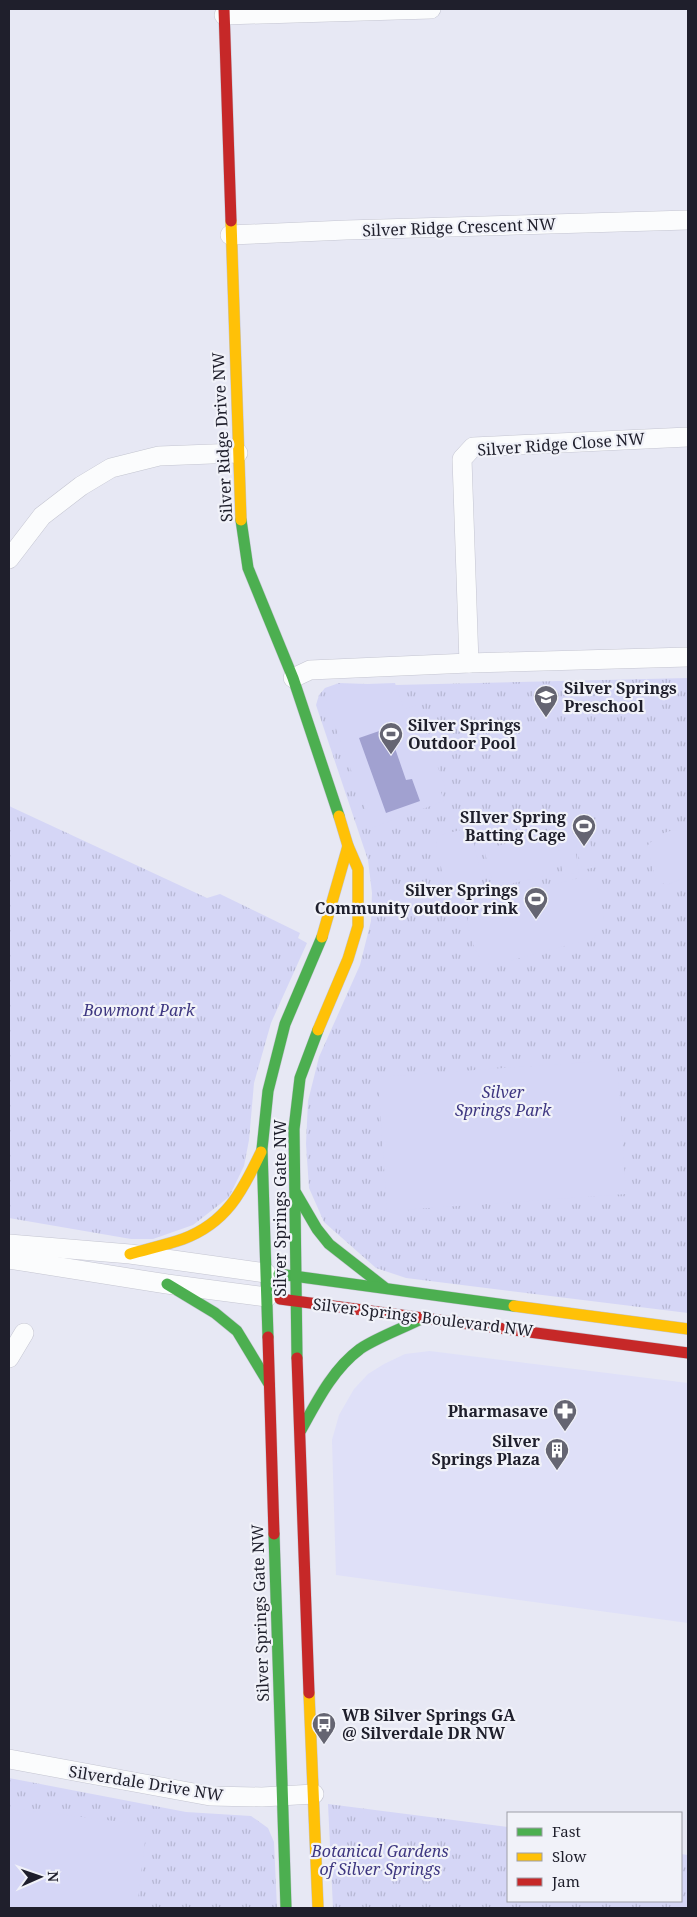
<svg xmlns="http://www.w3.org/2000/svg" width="697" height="1917" viewBox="0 0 697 1917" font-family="'Noto Serif',serif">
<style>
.built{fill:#dfe0f8}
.park{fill:url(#park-tufts)}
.pitch{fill:#d5d6f6}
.water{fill:#a1a1d0}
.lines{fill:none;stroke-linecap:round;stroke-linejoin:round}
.street-casing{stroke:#c4c5d1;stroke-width:20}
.fast-casing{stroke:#c4c5d1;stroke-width:12}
.slow-casing{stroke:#c4c5d1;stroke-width:12}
.jam-casing{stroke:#c4c5d1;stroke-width:12}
.street{stroke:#fbfcfd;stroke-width:19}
.fast{stroke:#4caf50;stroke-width:11}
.slow{stroke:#ffc107;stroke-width:11}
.jam{stroke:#c62828;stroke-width:11}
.labels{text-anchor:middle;stroke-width:4.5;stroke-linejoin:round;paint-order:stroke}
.street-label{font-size:16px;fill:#1f1f2c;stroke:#f1f2f9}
.poi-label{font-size:16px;font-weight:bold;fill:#1f1f2c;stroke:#f1f2f9;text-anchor:end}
.park-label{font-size:16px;font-style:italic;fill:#3e3781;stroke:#f1f2f9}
</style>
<defs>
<pattern id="park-tufts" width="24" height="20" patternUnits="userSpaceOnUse" patternTransform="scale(1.25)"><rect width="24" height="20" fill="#d5d6f6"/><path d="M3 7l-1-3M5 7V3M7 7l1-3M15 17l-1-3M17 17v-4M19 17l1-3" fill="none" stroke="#b6b7d3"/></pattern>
</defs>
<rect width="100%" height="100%" fill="#e7e8f4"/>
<!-- built -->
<polygon class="built" points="430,1351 688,1383 688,1623 336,1575 332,1440 339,1415 354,1389 368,1374 384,1364 405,1354"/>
<!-- park -->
<g class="park">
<polygon points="688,678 688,1313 406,1278 376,1268 324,1222 309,1188 306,1144 308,1101 319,1057 360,965 371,921 372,893 368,860 316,705 319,695 325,688 339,683 395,685"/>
<polygon points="9,806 207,898 220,894 300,933 298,938 307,943 271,1023 254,1083 249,1140 244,1166 229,1197 193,1225 153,1239 131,1239 9,1218"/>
<polygon points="9,1778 186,1812 251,1816 268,1828 274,1842 277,1908 9,1908"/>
<polygon points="328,1804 508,1827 508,1901 681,1901 681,1854 688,1855 688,1908 333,1908"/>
</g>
<!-- pitch -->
<g class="pitch">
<polygon points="395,683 404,709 416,705 431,747 434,746 440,763 437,765 446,789 441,792 444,801 372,828 326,701 339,685"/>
<polygon points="586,825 596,867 582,870 572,828"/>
<polygon points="465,829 472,834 482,880 478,887 451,892 445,886 436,842 440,835"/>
<polygon points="673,830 688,832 688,876 667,885 656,881 647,846 658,835"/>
<polygon points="572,831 579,872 563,875 556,834"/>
<polygon points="546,834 556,873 494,888 484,849"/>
<path d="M580 878 589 880 597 888 604 918 602 929 594 938 494 965 483 963C476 953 464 926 469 913 471 910 475 907 477 904Z"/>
<polygon points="617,1060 626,1194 387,1211 378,1077"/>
<polygon points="9,1808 147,1825 137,1908 9,1908"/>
</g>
<!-- water -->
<polygon class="water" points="388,728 406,780 412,779 420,801 386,813 359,738"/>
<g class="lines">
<!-- street casing -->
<g class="street-casing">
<g id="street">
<polyline points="224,15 431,9"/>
<polyline points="230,235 346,230 688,220"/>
<polyline points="688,437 473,447 462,459 469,663 688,657"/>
<polyline points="9,559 42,516 81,486 111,468 159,456 238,453"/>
<polyline points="293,678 310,670 469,663"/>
<polyline points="9,1244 130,1254 266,1273"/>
<polyline points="9,1259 167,1284 267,1297"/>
<polyline points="9,1358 24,1333"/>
<polyline points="9,1759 210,1796 262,1797 314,1794"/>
</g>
</g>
<!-- fast casing -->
<g class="fast-casing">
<g id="fast">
<polyline points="241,520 248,568 293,678 339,816"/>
<polyline points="296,1193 317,1229 329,1244 384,1287"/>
<polyline points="279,1274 514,1306"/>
<polyline points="167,1284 215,1313 237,1331 269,1384"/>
<polyline points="268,1337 262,1149 268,1091 285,1024 322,937"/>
<polyline points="297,1358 294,1129 300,1078 318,1030"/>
<path d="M301 1430C317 1401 333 1369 360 1349 378 1337 404 1328 423 1318"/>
<polyline points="274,1534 286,1908"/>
</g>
</g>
<!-- slow casing -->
<g class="slow-casing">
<g id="slow">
<polyline points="231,221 241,520"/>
<polyline points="322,937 348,846"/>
<polyline points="318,1030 348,959 358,926 358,869 348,846 339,816"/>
<path d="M130 1254C147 1249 166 1245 183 1239 226 1223 242 1192 261 1152"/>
<polyline points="514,1306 688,1329"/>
<polyline points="309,1693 318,1908"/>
</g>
</g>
<!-- jam casing -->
<g class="jam-casing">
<g id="jam">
<polyline points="224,9 231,221"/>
<polyline points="280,1299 688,1353"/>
<polyline points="268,1337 274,1534"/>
<polyline points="297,1358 309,1693"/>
</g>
</g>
<!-- street -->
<use href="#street" class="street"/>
<!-- fast -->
<use href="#fast" class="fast"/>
<!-- slow -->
<use href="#slow" class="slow"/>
<!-- jam -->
<use href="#jam" class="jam"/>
</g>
<!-- icons -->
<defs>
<g id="school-pin" transform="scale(1.25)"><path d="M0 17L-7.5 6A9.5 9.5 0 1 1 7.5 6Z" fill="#656572" stroke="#f1f2f9"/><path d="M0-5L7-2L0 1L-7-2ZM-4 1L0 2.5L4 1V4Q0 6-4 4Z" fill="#fff"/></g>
<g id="stadium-pin" transform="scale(1.25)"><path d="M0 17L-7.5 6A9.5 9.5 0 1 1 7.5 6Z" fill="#656572" stroke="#f1f2f9"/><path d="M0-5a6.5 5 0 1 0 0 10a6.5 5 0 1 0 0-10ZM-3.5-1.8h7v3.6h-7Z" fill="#fff"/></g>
<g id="pharmacy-pin" transform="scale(1.25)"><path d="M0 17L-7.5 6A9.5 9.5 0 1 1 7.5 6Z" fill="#656572" stroke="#f1f2f9"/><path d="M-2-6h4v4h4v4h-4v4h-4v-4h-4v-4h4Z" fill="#fff"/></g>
<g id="building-pin" transform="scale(1.25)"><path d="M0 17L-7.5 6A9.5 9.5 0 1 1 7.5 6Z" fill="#656572" stroke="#f1f2f9"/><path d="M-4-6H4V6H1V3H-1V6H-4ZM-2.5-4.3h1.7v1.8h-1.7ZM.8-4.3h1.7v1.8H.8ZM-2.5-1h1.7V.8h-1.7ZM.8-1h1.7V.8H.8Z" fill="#fff"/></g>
<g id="bus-pin" transform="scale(1.25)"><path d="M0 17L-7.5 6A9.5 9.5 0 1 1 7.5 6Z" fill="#656572" stroke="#f1f2f9"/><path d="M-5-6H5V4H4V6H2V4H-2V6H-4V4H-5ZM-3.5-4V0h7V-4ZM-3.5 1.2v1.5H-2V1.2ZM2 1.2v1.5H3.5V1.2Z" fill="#fff"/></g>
</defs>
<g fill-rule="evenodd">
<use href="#school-pin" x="546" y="697"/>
<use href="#stadium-pin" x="391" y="734"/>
<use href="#stadium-pin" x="584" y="826"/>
<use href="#stadium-pin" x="536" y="899"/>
<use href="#pharmacy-pin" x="565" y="1411"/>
<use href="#building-pin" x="557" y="1450"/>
<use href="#bus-pin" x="324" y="1724"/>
</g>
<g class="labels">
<!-- street labels -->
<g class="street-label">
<text transform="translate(459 227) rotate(-2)" y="6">Silver Ridge Crescent NW</text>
<text transform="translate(222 437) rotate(-93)" y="6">Silver Ridge Drive NW</text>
<text transform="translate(561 444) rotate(-4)" y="6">Silver Ridge Close NW</text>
<text transform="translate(280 1208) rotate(-90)" y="6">Silver Springs Gate NW</text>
<text transform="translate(423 1317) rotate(7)" y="6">Silver Springs Boulevard NW</text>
<text transform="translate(260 1613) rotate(-92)" y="6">Silver Springs Gate NW</text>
<text transform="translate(146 1783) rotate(9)" y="6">Silverdale Drive NW</text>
</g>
<!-- poi labels -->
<g class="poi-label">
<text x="564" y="694" text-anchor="start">Silver Springs<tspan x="564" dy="18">Preschool</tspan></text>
<text x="408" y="731" text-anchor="start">Silver Springs<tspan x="408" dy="18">Outdoor Pool</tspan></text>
<text x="566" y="823">SIlver Spring<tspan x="566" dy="18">Batting Cage</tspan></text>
<text x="518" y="896">Silver Springs<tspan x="518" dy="18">Community outdoor rink</tspan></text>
<text x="548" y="1417">Pharmasave</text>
<text x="540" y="1447">Silver<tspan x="540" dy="18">Springs Plaza</tspan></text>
<text x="342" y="1721" text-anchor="start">WB Silver Springs GA<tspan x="342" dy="18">@ Silverdale DR NW</tspan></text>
</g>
<!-- park labels -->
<g class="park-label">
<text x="139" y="1016">Bowmont Park</text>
<text x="503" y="1098">Silver<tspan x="503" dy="18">Springs Park</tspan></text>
<text x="380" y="1857">Botanical Gardens<tspan x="380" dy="18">of Silver Springs</tspan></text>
</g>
</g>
<!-- border -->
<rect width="697" height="1917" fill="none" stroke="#1f1f2c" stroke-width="20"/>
<!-- legend -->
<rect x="507" y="1812" width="175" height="90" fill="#f1f2f9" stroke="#9d9ea7"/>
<rect x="517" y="1828" width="25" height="8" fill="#4caf50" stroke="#9d9ea7"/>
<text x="552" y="1837" font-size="15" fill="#1f1f2c">Fast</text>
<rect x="517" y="1853" width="25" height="8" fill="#ffc107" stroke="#9d9ea7"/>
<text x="552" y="1862" font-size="15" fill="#1f1f2c">Slow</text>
<rect x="517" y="1878" width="25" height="8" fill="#c62828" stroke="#9d9ea7"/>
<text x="552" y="1887" font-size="15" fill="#1f1f2c">Jam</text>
<!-- north arrow -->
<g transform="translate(40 1877) rotate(88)" stroke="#f1f2f9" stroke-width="4" paint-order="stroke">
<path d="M0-4L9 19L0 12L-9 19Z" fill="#1f1f2c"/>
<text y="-8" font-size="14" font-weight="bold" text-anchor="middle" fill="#1f1f2c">N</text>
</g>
</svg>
